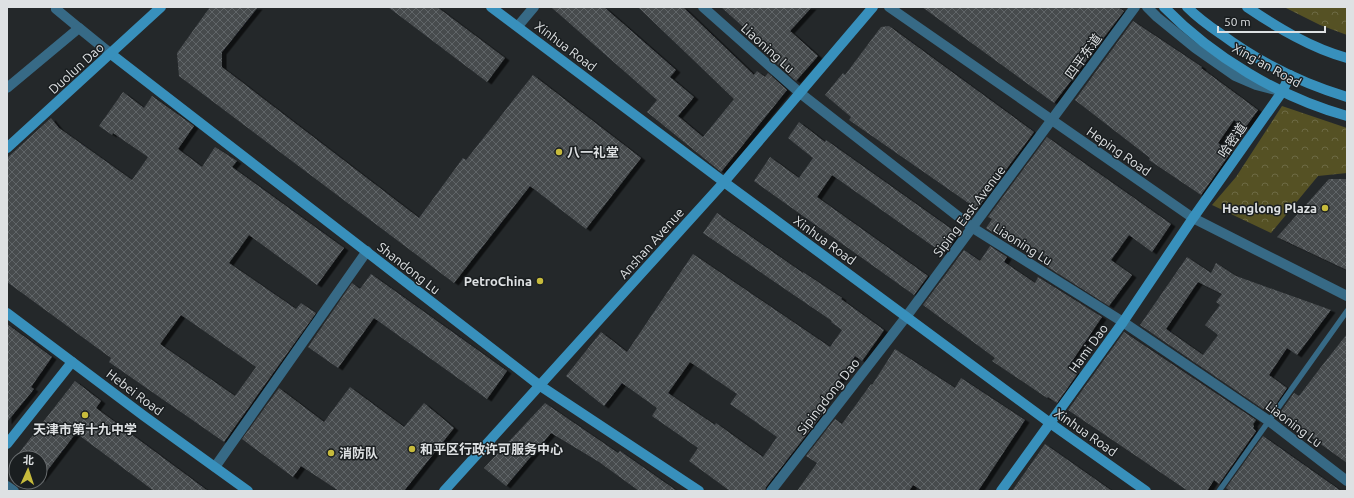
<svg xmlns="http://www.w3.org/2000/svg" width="1354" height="498" viewBox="0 0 1354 498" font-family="Ubuntu,'Noto Sans SC',sans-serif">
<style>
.park{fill:url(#park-crowns)}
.building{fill:url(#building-cross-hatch);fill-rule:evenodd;filter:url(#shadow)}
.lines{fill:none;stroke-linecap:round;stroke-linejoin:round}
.lane{stroke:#376a86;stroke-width:5.5}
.street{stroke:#376a86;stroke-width:10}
.secondary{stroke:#3890bc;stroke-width:10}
.poi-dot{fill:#c7bb3c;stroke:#1a1e20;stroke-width:1.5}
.labels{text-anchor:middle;stroke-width:3;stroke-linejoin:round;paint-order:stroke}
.street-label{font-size:13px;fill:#dee1e3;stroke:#1a1e20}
.poi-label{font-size:13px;font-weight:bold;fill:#dee1e3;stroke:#1a1e20;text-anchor:start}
</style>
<defs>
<pattern id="park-crowns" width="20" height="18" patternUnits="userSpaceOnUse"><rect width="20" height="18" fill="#555124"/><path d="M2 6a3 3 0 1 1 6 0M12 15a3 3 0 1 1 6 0" fill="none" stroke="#6d6a44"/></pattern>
<pattern id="building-cross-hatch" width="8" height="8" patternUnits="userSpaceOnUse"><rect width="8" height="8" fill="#474b4e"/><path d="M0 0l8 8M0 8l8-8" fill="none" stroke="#616567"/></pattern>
<filter id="shadow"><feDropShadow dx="4.5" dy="2.5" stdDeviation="0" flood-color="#0009"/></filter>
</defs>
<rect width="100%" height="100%" fill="#24282a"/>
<!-- park -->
<g class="park">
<polygon points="1284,7 1347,7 1347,35 1320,25"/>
<polygon points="1282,106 1347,128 1347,173 1318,176 1271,233 1212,205 1236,177"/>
</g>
<!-- building -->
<g class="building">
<polygon points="210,7 258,7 222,52 222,67 419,218 463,158 466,160 533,75 641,158 586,229 530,186 454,283 179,76 177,53"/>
<polygon points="388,7 437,7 505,58 487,82"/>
<polygon points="551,7 604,7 676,70 670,77 694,97 678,116 703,137 734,99 638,7 683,7 754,75 757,71 765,77 768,73 787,90 721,172 647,112 657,100"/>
<polygon points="721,7 812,7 790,31 818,56 796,81 777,64 780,60"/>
<polygon points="922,7 1117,7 1124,11 1054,103"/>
<polygon points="1133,21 1202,67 1201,68 1258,110 1245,128 1234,120 1218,143 1231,152 1201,195 1149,160 1150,158 1075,100"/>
<polygon points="889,26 1034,132 977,209 849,120 851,117 825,95 843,73 845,75 881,27"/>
<path d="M123 92 144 108 152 96 194 126 178 149 202 167 215 147 237 161 232 167 344 248 317 285 249 235 229 263 296 309 301 303 316 313 224 442 109 362 111 358 7 282V158L51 118 59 128 132 180 148 157 113 133 112 135 99 126ZM181 315 256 367 235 396 160 344Z"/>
<polygon points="799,122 825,142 826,140 957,233 951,242 953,243 944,254 832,175 817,197 928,276 914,295 754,181 770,157 799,178 813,158 788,138"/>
<polygon points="1047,137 1171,224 1152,252 1129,235 1111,260 1132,275 1109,306 1046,266 1049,260 1020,239 1015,246 986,228 992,219 988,217"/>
<polygon points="1329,179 1347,179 1347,270 1277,237"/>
<path d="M717 213 803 273V272L842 298 841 299 884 330 862 361 855 356 820 409 824 412 766 487 765 491H730L689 461 698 448 652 416 657 408 622 383 604 406 566 376 601 332 627 352 693 254 830 347 842 330 831 322 832 321 703 233ZM690 362 737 394 730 404 777 437 763 457 716 423 715 425 668 393Z"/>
<polygon points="990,246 1007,257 1004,262 1035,283 1038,277 1102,317 1068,367 1078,373 1057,403 1048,397 1047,398 992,361 995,358 923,305 964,250 980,261"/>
<path d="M1187 257 1211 273 1216 263 1236 276 1331 310 1297 355 1287 348 1269 375 1287 388 1272 410 1266 406 1263 409 1140 325ZM1198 282 1222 294 1216 302 1220 305 1205 325 1218 335 1203 355 1166 329Z"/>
<polygon points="371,274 507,371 487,399 374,318 338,368 308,347 352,283 360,289"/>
<polygon points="7,324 52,357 31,387 34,389 7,422"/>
<polygon points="1124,332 1256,420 1253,424 1254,426 1253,428 1256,431 1219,484 1214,480 1207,491 1188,491 1068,410"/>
<polygon points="1347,334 1347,463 1279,414 1294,393 1299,396 1321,367"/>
<polygon points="895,349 955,388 961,378 1025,420 978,491 923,491 913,485 909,491 797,491 817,463 806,456 835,419 842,424 871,384 872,385"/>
<polygon points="75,381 101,401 96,408 208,491 154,491 76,433 40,480 40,458 15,458"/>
<polygon points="350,387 404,427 424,403 454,428 404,491 339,491 301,466 293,477 242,439 279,388 324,422"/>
<polygon points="545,403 618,453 620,451 677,491 639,491 599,462 551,433 506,486 484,468"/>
<polygon points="1263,436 1341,491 1230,491 1226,488"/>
<polygon points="1045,444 1112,491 1012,491"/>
</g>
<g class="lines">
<!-- lane -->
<polyline class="lane" points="1219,491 1347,311"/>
<!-- street -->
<g class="street">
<polyline points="57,7 56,9 79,28"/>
<polyline points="703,7 800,93 973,228 1123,322 1269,421 1347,481"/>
<polyline points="889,7 1193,218 1347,296"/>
<polyline points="1147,7 1157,17 1195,48 1235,76 1256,85 1276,90"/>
<polyline points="518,26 534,7"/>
<polyline points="7,88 79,28 111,54"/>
<polyline points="215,467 367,251"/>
<polyline points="7,486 14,491"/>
<polyline points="771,491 906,317 1135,7"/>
</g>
<!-- secondary -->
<g class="secondary">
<polyline points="491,7 724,182 1050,423 1146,491"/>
<path d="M1164 7C1213 57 1279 97 1347 116"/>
<path d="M1187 7C1197 17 1209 26 1221 34 1260 63 1301 83 1347 97"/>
<path d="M1247 7C1278 28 1311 48 1347 58"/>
<polyline points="111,54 539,385 699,491"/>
<polyline points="7,148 161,7"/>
<polyline points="7,313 144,416 248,491"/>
<polyline points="7,444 72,362"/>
<polyline points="444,491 724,182 873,7"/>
<polyline points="1001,491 1123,322 1193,218 1282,92 1290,75"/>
</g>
</g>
<!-- markers -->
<g class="poi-dot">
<circle cx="559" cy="152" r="4"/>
<circle cx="1325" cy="208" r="4"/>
<circle cx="540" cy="281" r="4"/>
<circle cx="85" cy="415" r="4"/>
<circle cx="412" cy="449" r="4"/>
<circle cx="331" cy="453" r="4"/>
</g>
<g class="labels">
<!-- street labels -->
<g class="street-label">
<text transform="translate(566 46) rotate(37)" y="5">Xinhua Road</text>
<text transform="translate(768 48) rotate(42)" y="5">Liaoning Lu</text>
<text transform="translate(1083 56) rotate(-54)" y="5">四平东道</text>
<text transform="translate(1267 65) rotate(29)" y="5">Xing'an Road</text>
<text transform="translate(76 68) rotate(-42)" y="5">Duolun Dao</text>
<text transform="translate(1232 140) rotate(-55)" y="5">哈密道</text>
<text transform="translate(1119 151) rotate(35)" y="5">Heping Road</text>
<text transform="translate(969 211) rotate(-53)" y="5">Siping East Avenue</text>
<text transform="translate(825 240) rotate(36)" y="5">Xinhua Road</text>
<text transform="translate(651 243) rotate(-48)" y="5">Anshan Avenue</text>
<text transform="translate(1023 244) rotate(32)" y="5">Liaoning Lu</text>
<text transform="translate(409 268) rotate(38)" y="5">Shandong Lu</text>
<text transform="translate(1088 348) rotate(-54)" y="5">Hami Dao</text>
<text transform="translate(135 392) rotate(37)" y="5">Hebei Road</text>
<text transform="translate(828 396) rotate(-52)" y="5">Sipingdong Dao</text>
<text transform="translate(1294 424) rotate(37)" y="5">Liaoning Lu</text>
<text transform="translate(1086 432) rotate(35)" y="5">Xinhua Road</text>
</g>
<!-- poi labels -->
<g class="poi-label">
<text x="567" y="157">八一礼堂</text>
<text x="1317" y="213" text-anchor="end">Henglong Plaza</text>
<text x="532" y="286" text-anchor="end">PetroChina</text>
<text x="85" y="434" text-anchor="middle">天津市第十九中学</text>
<text x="420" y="454">和平区行政许可服务中心</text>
<text x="339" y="458">消防队</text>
</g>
</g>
<!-- border -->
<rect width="1354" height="498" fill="none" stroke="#dee1e3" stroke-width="16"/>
<!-- north arrow -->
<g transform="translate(28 470) rotate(3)"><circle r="19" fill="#1a1e20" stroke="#686c6e"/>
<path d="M0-3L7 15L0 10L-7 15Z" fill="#c7bb3c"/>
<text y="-6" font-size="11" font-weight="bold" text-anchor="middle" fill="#dee1e3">北</text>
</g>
<!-- scale -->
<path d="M1218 26v6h107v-6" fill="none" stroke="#dee1e3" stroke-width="2"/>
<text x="1224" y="26" font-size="12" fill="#dee1e3" stroke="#1a1e20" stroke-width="3" paint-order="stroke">50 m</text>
</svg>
